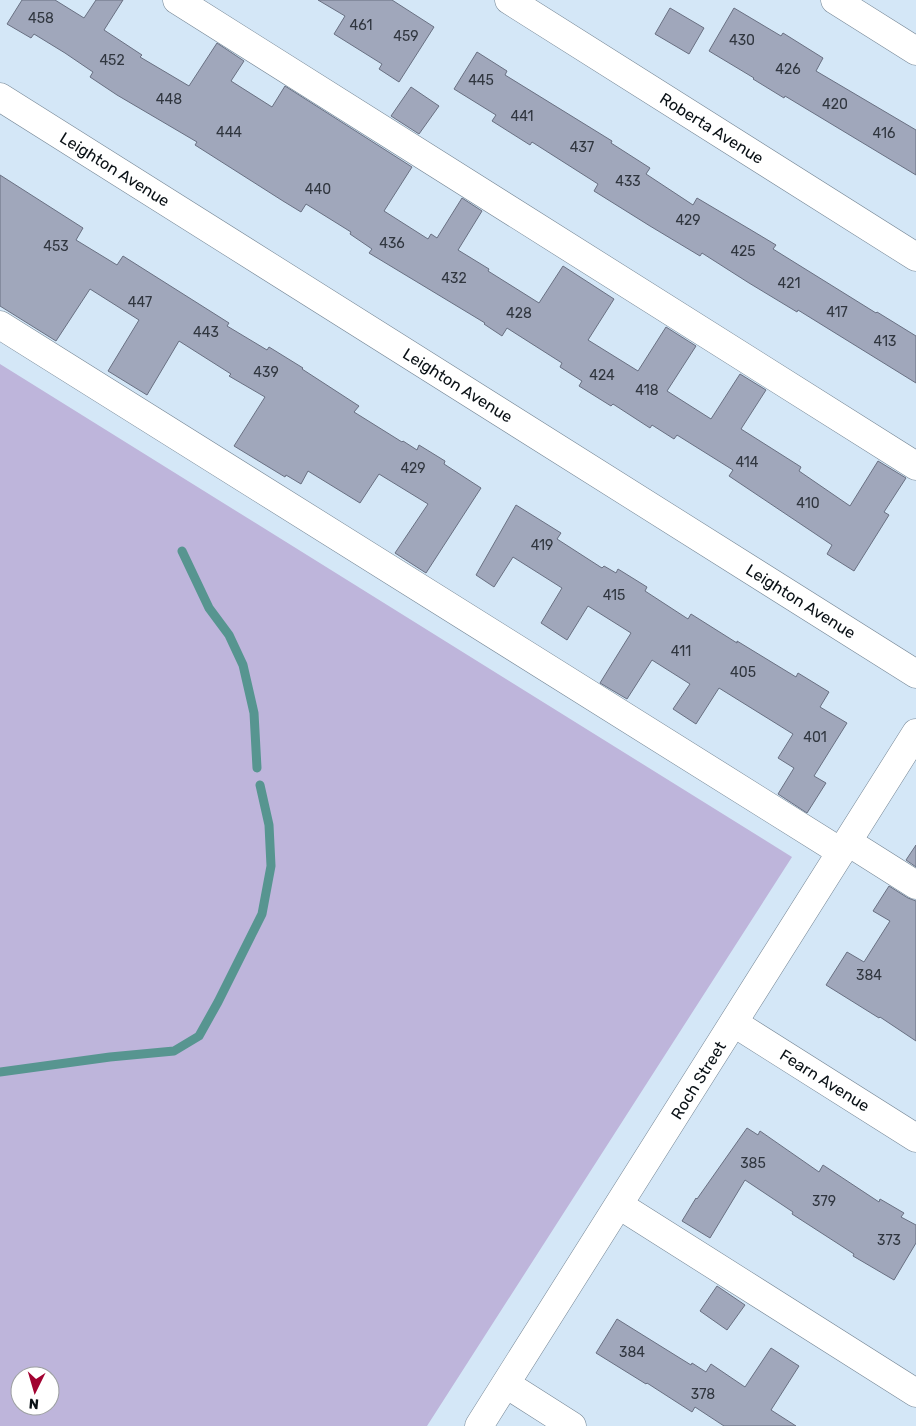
<svg xmlns="http://www.w3.org/2000/svg" width="916" height="1426" viewBox="0 0 916 1426" font-family="Rubik,sans-serif">
<style>
.green{fill:#beb5db;fill-rule:evenodd}
.lines{fill:none;stroke-linecap:round;stroke-linejoin:round}
.stream{stroke:#579590;stroke-width:9}
.building{fill:#a0a7bb;stroke:#697082}
.minor-casing{stroke:#768796;stroke-width:29}
.minor{stroke:#fff;stroke-width:28}
.labels{text-anchor:middle;stroke-width:5;stroke-linejoin:round;paint-order:stroke}
.number-label{font-size:14px;fill:#30363f}
.street-label{font-size:16px;fill:#0a1116;stroke:#fff}
</style>
<rect width="100%" height="100%" fill="#d4e7f7"/>
<!-- green -->
<path class="green" d="M0 364 792 857 427 1426H0ZM20 1376H50V1406H20Z"/>
<g class="lines">
<!-- stream -->
<g class="stream">
<polyline points="182,551 209,608 229,635 243,665 254,713 257,768"/>
<polyline points="0,1072 110,1057 174,1051 199,1036 218,1002 262,914 271,866 269,825 260,785"/>
</g>
</g>
<!-- building -->
<g class="building">
<polygon points="22,0 55,0 84,18 96,0 123,0 104,30 142,55 140,57 189,86 217,43 244,61 231,81 272,107 285,86 412,167 384,211 428,239 431,234 437,238 462,198 482,211 458,250 489,269 488,271 539,303 563,266 614,299 588,340 638,371 666,327 696,346 667,391 711,419 740,374 766,390 741,429 801,467 799,471 850,506 878,461 906,478 884,512 889,515 854,571 827,554 832,545 729,476 733,470 677,435 674,439 652,425 650,428 613,404 611,406 579,386 582,381 560,367 562,363 507,328 502,336 484,324 485,323 369,253 372,249 350,234 351,232 306,204 301,212 283,201 195,145 197,142 117,95 90,77 93,72 65,53 34,34 31,38 7,24"/>
<polygon points="318,0 392,0 434,27 399,82 379,69 382,64 334,34 345,16"/>
<polygon points="670,8 704,28 689,54 655,34"/>
<polygon points="734,8 781,36 783,33 823,58 816,71 916,130 916,175 785,96 784,98 753,79 754,78 709,51"/>
<polygon points="477,52 507,71 505,75 612,141 611,143 650,168 646,174 693,205 697,198 751,230 776,245 773,249 876,313 877,312 916,336 916,383 798,310 797,312 749,283 702,253 700,256 650,226 594,191 598,184 532,142 530,145 492,121 496,115 454,89"/>
<polygon points="411,87 439,106 419,134 391,116"/>
<polygon points="0,175 83,228 76,240 117,265 123,256 229,323 227,326 267,350 269,347 303,368 302,369 359,406 354,412 402,442 403,441 417,450 419,445 445,461 444,464 481,488 426,573 395,553 428,504 379,474 360,503 308,471 301,484 286,475 285,477 234,446 265,397 229,376 231,374 179,341 147,395 108,371 139,320 90,289 56,341 0,306"/>
<polygon points="516,505 561,533 557,539 602,568 604,566 616,573 618,569 647,587 645,591 688,619 691,614 737,643 737,641 796,677 798,673 829,692 820,707 847,723 814,776 826,783 807,813 778,794 794,768 778,758 793,734 719,688 696,724 673,709 690,684 652,660 627,699 600,683 631,633 588,606 567,640 541,623 562,588 513,557 494,587 476,575"/>
<polygon points="916,845 916,867 906,860"/>
<polygon points="889,886 908,898 916,901 916,1041 880,1017 879,1018 826,985 847,952 864,962 890,921 873,911"/>
<polygon points="747,1128 758,1135 760,1131 819,1172 823,1165 879,1202 880,1199 904,1213 901,1217 916,1225 916,1243 894,1280 853,1256 854,1254 792,1214 793,1212 745,1180 710,1238 682,1221 696,1198 697,1199"/>
<polygon points="717,1286 745,1305 727,1330 700,1311"/>
<polygon points="617,1319 691,1365 692,1363 706,1372 711,1364 745,1387 771,1348 799,1366 771,1410 796,1426 724,1426 695,1407 692,1412 647,1383 646,1384 596,1353"/>
</g>
<g class="lines">
<!-- minor casing -->
<g class="minor-casing">
<g id="minor">
<polyline points="177,0 916,466"/>
<polyline points="509,0 916,257"/>
<polyline points="835,0 916,51"/>
<polyline points="0,97 916,674"/>
<polyline points="0,325 841,852"/>
<polyline points="848,842 916,885"/>
<polyline points="734,1023 916,1138"/>
<polyline points="619,1205 916,1393"/>
<polyline points="506,1384 572,1426"/>
<polyline points="479,1426 916,733"/>
</g>
</g>
<!-- minor -->
<use href="#minor" class="minor"/>
</g>
<g class="labels">
<!-- number labels -->
<g class="number-label">
<text x="41" y="23">458</text>
<text x="361" y="30">461</text>
<text x="406" y="41">459</text>
<text x="742" y="45">430</text>
<text x="112" y="65">452</text>
<text x="788" y="74">426</text>
<text x="481" y="85">445</text>
<text x="169" y="104">448</text>
<text x="835" y="109">420</text>
<text x="522" y="121">441</text>
<text x="229" y="137">444</text>
<text x="884" y="138">416</text>
<text x="582" y="152">437</text>
<text x="628" y="186">433</text>
<text x="318" y="194">440</text>
<text x="688" y="225">429</text>
<text x="392" y="248">436</text>
<text x="56" y="251">453</text>
<text x="743" y="256">425</text>
<text x="454" y="283">432</text>
<text x="789" y="288">421</text>
<text x="140" y="307">447</text>
<text x="837" y="317">417</text>
<text x="519" y="318">428</text>
<text x="206" y="337">443</text>
<text x="885" y="346">413</text>
<text x="266" y="377">439</text>
<text x="602" y="380">424</text>
<text x="647" y="395">418</text>
<text x="747" y="467">414</text>
<text x="413" y="473">429</text>
<text x="808" y="508">410</text>
<text x="542" y="550">419</text>
<text x="614" y="600">415</text>
<text x="681" y="656">411</text>
<text x="743" y="677">405</text>
<text x="815" y="742">401</text>
<text x="869" y="980">384</text>
<text x="753" y="1168">385</text>
<text x="824" y="1206">379</text>
<text x="889" y="1245">373</text>
<text x="632" y="1357">384</text>
<text x="703" y="1399">378</text>
</g>
<!-- street labels -->
<g class="street-label">
<text transform="translate(712 128) rotate(32)" y="6">Roberta Avenue</text>
<text transform="translate(115 169) rotate(32)" y="6">Leighton Avenue</text>
<text transform="translate(458 385) rotate(32)" y="6">Leighton Avenue</text>
<text transform="translate(801 601) rotate(32)" y="6">Leighton Avenue</text>
<text transform="translate(698 1080) rotate(-58)" y="6">Roch Street</text>
<text transform="translate(825 1080) rotate(32)" y="6">Fearn Avenue</text>
</g>
</g>
<!-- north arrow -->
<g transform="translate(35 1391) rotate(185)"><circle r="24" fill="#ffffff" stroke="#9da0a2"/>
<path d="M0-4L9 19L0 12L-9 19Z" fill="#a20231"/>
<text y="-8" font-size="14" font-weight="bold" text-anchor="middle" fill="#0a1116">N</text>
</g>
</svg>
